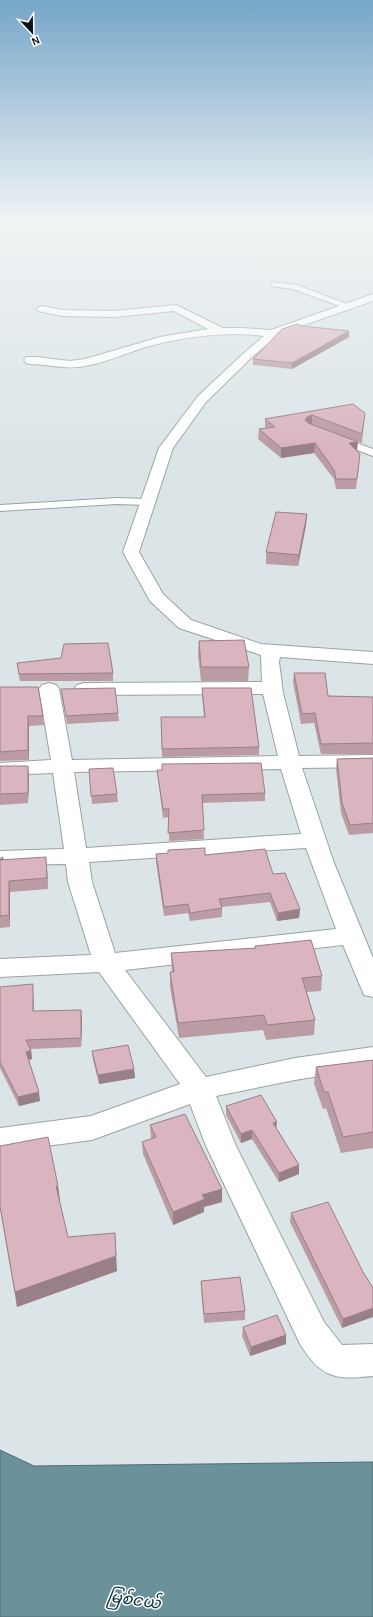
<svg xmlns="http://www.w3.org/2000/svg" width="373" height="1617" viewBox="0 0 373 1617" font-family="Karla,'Noto Sans Myanmar',sans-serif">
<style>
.water{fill:#6b929a;stroke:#4f6c72}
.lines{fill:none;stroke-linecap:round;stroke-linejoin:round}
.lane-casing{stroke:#99a2a4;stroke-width:2}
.street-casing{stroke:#99a2a4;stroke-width:2}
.lane{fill:#fff;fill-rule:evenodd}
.street{fill:#fff;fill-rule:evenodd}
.wall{fill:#bb9ca4}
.shaded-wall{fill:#997f86}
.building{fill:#dab5bf;stroke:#997f86}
.labels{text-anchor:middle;stroke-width:3;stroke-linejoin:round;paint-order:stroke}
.near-water-label{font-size:16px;font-style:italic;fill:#093138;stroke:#fff}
</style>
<rect width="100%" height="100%" fill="#dbe5e7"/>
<!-- water -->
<polygon class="water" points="0,1450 34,1466 373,1462 373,1617 0,1617"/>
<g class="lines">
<!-- lane casing -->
<g class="lane-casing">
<g id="lane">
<polygon points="271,282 297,285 352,306 351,308 345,308 293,289 271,286"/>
<polygon points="337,436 373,449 373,456 333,441 332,439"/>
<polygon points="117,498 147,499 152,502 147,505 117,504 0,511 0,505"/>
</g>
</g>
<!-- street casing -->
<g class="street-casing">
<path id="street" d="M373 294V301L281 333 252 357 206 402 173 448 139 552 163 594 191 620 261 644 373 652V664L280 657 279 662 283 693 299 756 373 755V767L302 768 334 863 373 958V997L364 995 343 945 125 970 206 1077 295 1058 373 1047V1067L295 1080 216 1096 236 1146 324 1322 342 1345 373 1344V1376C335 1380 321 1378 300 1344L206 1146 190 1104 92 1140 0 1152V1128L91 1116 180 1084 99 972 0 977V959L91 955 68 882 66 864 0 865V851L64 849 53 773 0 775V763L51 760 39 689 42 685 49 683 56 685 59 689 72 760 278 756 263 694 84 695 77 693 74 689 77 685 84 683 262 682 261 655 179 628 150 601 123 552 159 448 198 396 244 353 264 336C225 331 181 337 143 348 124 354 105 363 85 366 66 370 48 364 30 364L26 363 24 360 26 357H36L70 361 85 359 160 337 208 329 174 311 114 317 62 316 38 311 37 309 38 307 42 306 62 310 114 311 176 305 223 328H243L271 330ZM281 769 301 834 86 848 74 772ZM306 848 336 929 115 953 92 882 89 862Z"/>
</g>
<!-- lane -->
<use href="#lane" class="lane"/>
<!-- street -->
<use href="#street" class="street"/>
</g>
<!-- wall -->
<g class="wall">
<polygon points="302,326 349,331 349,337 292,369 253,365 253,359"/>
<polygon points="353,404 365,413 362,443 334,433 357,451 359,464 356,489 336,489 334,479 314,453 281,458 258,439 259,429 265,428 265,419"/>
<polygon points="307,514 306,525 298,566 266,564 266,552"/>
<polygon points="199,641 249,667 248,681 201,681 198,655"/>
<polygon points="61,658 113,673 113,681 20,681 18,671 17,663"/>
<polygon points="294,673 328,696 373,697 373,754 321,754 314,723 301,724 293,682"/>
<polygon points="0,687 43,716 44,725 29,726 29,760 0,761"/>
<polygon points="202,688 259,747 259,755 162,757 161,717 204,717 202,696"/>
<polygon points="61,689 118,713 119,721 67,724 62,696"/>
<polygon points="373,758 373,833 349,835 341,813 336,769 337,759"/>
<polygon points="0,766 29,775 28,803 0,805"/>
<polygon points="89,769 117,794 118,802 92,804"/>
<polygon points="157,770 265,793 265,801 202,803 204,839 169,841 169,817 163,818"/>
<polygon points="156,854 205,855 273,874 300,909 299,918 277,921 270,902 222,907 222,917 190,921 188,913 164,916 156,862"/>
<polygon points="0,857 4,860 47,869 48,889 10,892 10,927 0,928"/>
<polygon points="255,946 322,976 321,991 307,992 315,1020 314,1035 266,1040 263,1030 179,1038 170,987 170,972 172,972 171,953 255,948"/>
<polygon points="0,987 33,993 34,1011 82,1018 81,1047 31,1049 32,1059 29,1060 40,1101 19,1106 0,1068"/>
<polygon points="92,1051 134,1069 135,1078 99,1084 93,1060"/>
<polygon points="373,1060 373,1148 341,1153 326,1108 323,1109 314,1084 316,1067"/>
<polygon points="226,1106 277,1129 299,1165 299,1174 279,1182 252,1139 241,1143 226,1115"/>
<polygon points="150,1125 222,1189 222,1202 204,1207 204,1212 173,1225 143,1154 142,1142 151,1139"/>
<polygon points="0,1146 58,1186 60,1201 59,1201 68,1237 117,1271 17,1307 0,1209"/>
<polygon points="291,1213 363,1272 342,1328 290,1222"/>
<polygon points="201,1281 245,1311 245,1320 204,1323 201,1289"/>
<polygon points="243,1327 286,1335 286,1344 250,1356 242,1336"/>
</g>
<!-- shaded-wall -->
<g class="shaded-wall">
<polygon points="349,331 349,337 292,369 292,363"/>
<polygon points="312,415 312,425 307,426 305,420 307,417"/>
<polygon points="358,442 357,451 349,443"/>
<polygon points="315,443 314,453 281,458 281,448"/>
<polygon points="307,514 306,525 298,566 299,555"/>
<polygon points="28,716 29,726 29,760 28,750"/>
<polygon points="28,766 29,775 28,803"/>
<polygon points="3,856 5,868 0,869 0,860"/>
<polygon points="46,857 47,869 48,889 47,878"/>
<polygon points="9,881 10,892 10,927 9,915"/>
<polygon points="300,909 299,918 277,921 278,913"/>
<polygon points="33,984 33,993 34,1020 33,1011"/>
<polygon points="81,1010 82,1018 81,1047"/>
<polygon points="31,1050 32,1059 27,1061 26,1052"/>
<polygon points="134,1069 135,1078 99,1084 98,1075"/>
<polygon points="39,1092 40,1101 19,1106 18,1097"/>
<polygon points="277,1122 276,1131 273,1123"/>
<polygon points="252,1130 252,1139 241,1143 241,1134"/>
<polygon points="299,1165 299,1174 279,1182 279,1173"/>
<polygon points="56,1186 58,1186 60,1201 57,1202"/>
<polygon points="222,1189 222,1202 204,1207 204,1212 173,1225 173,1212 202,1195"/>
<polygon points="115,1233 117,1271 17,1307 15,1292"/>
<polygon points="373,1308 373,1317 342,1328 343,1319"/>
<polygon points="286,1335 286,1344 250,1356 251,1347"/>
</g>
<!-- building -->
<g class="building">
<polygon points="297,324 302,326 349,331 292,363 253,359 282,329"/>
<polygon points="353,404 365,413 362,434 312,415 307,417 305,420 308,423 358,442 349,443 360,454 357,479 336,479 334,470 315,443 281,448 259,429 275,427 265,419"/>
<polygon points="276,512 307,514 299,555 266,552"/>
<polygon points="244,640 249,667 201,667 199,641"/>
<polygon points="108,643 113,673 19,674 17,663 61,658 64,644"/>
<polygon points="294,673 325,673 328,696 373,697 373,743 321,744 315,713 302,714"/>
<polygon points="0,687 38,687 43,716 28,716 28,750 0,752"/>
<polygon points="115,688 118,713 66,716 61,689"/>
<polygon points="202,688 251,688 259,747 162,749 161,717 205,717"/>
<polygon points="373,758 373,823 350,825 342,803 337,759"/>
<polygon points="261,763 265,793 202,795 204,830 168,833 169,809 163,809 157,770 162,770 162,764"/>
<polygon points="0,766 28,766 28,793 0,794"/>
<polygon points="113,768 117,794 91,796 89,769"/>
<polygon points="205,848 205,855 265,849 273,874 285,873 300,909 278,913 270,893 219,899 222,908 190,913 188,904 164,907 156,854 168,853 168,850"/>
<polygon points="46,857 47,878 9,881 9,915 0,916 0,860"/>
<polygon points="311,940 322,976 302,978 315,1020 267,1025 264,1015 178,1023 170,972 174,972 171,953 256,948 255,946"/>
<polygon points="33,984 33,1011 81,1010 81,1038 26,1040 31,1050 26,1052 39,1092 18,1097 0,1062 0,987"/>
<polygon points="128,1045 134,1069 98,1075 92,1051"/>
<polygon points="373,1060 373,1132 343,1137 328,1092 324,1092 316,1067"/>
<polygon points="261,1095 277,1122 273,1123 299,1165 279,1173 252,1130 241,1134 226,1106"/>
<polygon points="185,1114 222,1189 202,1195 205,1199 173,1212 142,1142 156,1137 150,1125"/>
<polygon points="48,1137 58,1186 56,1186 68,1237 115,1233 116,1256 15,1292 0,1206 0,1146"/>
<polygon points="328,1202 363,1272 373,1288 373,1308 343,1319 291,1213"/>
<polygon points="240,1277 245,1311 204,1314 201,1281"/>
<polygon points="277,1315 286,1335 251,1347 243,1327"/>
</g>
<!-- sky -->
<linearGradient id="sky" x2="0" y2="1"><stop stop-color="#76a6c9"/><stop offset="0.49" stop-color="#eff3f4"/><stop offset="1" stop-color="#eff3f4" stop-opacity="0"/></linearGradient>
<rect width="373" height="445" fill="url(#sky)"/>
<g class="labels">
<!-- near-water labels -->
<g class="near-water-label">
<text transform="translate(134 1599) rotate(8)" y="6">မြစ်ငယ်</text>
</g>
</g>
<!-- north arrow -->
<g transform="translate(32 32) rotate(158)" stroke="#ffffff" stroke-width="3" paint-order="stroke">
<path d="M0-3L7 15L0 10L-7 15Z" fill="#0f1313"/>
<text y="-6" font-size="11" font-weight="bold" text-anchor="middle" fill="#0f1313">N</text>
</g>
</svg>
